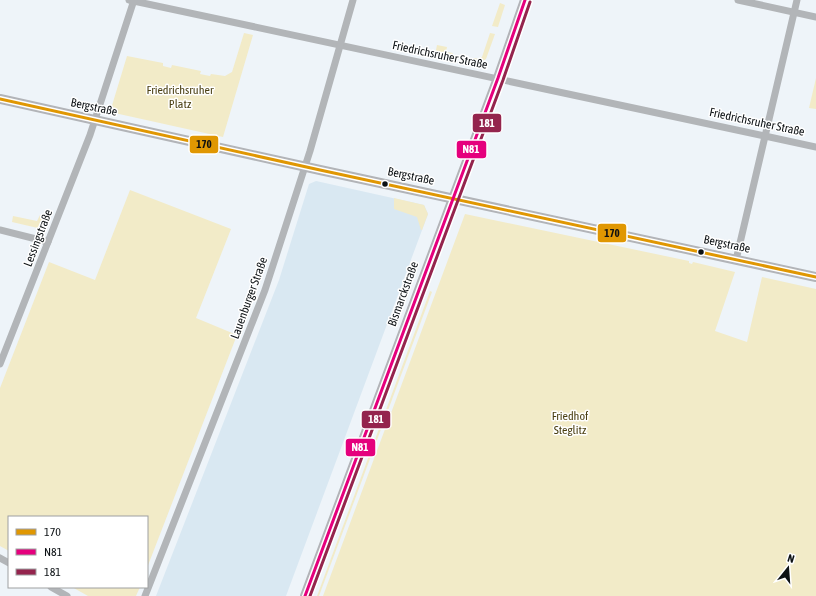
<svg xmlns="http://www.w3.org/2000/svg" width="816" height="596" viewBox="0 0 816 596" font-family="'Asap Condensed',sans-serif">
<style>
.built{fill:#d9e8f2}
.green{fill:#f2ebc8}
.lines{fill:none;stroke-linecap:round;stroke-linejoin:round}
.street{stroke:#b2b5b8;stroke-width:7}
.secondary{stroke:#b2b4b8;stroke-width:10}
.bus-1-casing{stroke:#fff;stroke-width:6}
.bus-2-casing{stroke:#fff;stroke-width:6}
.bus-3-casing{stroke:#fff;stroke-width:6}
.bus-1{stroke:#e09702;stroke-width:3}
.bus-2{stroke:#e5007d;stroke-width:3}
.bus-3{stroke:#94244d;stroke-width:3}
.bus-dot{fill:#0c1114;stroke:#fff;stroke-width:1.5}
.labels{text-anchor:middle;stroke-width:3;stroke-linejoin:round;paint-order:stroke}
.street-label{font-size:12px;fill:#0c1114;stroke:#fff}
.park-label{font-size:12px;fill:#4a3f12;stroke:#fff}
.line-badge{stroke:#fff;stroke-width:1.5}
.badge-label{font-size:11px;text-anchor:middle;font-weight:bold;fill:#fff}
.pale-badge-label{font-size:11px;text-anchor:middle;font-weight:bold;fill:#111}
</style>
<rect width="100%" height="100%" fill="#eef4f9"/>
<!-- built -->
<polygon class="built" points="316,181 424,205 428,214 286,596 156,596 279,280 309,184"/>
<!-- green -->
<g class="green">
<polygon points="500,3 505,5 498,27 492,26"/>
<polygon points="244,33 253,35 223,137 110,112 127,56 163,63 163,66 171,68 172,65 201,71 200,74 210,76 211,74 225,76 232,72"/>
<polygon points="490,33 495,34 486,59 478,64 473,63 474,58 479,59 482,57"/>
<polygon points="437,45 447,47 446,52 453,53 452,58 435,55"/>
<polygon points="816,78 816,109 809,108"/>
<polygon points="130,190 231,229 196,318 237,335 147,568 147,517 9,517 9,551 0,546 0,388 49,262 95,280"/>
<polygon points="394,198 424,205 428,214 422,230 421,230 417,217 394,209"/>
<polygon points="465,214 689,261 689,263 692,264 693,262 735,272 715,331 747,342 762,277 816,289 816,596 323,596"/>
<polygon points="40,215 48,218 42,229 12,222 13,216 37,221"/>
<polygon points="430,291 432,292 319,596 317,596"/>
<polygon points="72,587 140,587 136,596 88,596"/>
</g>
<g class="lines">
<!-- street -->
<g class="street">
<polyline points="129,0 816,147"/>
<polyline points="738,0 816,17"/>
<polyline points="0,230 48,242"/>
<polyline points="736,260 797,0"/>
<polyline points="0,364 90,135 134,0"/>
<polyline points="0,558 9,563"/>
<polyline points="51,587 67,596"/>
<polyline points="145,596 265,290 310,151 353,0"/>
</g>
<!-- secondary -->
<g class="secondary">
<polyline points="0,99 320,170 816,277"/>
<polyline points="305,596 498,78 525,0"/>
</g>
<!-- bus-1 casing -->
<g class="bus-1-casing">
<polyline id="bus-1" points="0,99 320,170 816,277"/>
</g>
<!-- bus-2 casing -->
<g class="bus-2-casing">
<polyline id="bus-2" points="305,596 498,78 525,0"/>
</g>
<!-- bus-3 casing -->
<g class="bus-3-casing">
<polyline id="bus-3" points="310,596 503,80 530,2"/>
</g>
<!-- bus-1 -->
<use href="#bus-1" class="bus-1"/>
<!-- bus-2 -->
<use href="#bus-2" class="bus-2"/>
<!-- bus-3 -->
<use href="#bus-3" class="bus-3"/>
</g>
<!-- markers -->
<g class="bus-dot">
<circle cx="385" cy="184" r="3.5"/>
<circle cx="701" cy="252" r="3.5"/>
</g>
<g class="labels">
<!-- street labels -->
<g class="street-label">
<text transform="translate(440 55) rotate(12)" y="4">Friedrichsruher Straße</text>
<text transform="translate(94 107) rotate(12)" y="4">Bergstraße</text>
<text transform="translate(757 122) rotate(12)" y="4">Friedrichsruher Straße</text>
<text transform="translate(411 176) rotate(12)" y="4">Bergstraße</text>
<text transform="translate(38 238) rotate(-69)" y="4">Lessingstraße</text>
<text transform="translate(727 244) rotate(12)" y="4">Bergstraße</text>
<text transform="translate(403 294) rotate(-70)" y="4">Bismarckstraße</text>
<text transform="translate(249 298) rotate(-70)" y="4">Lauenburger Straße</text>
</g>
<!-- park labels -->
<g class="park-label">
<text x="180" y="94">Friedrichsruher<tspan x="180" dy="14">Platz</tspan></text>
<text x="570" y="420">Friedhof<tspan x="570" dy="14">Steglitz</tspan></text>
</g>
</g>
<g class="line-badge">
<rect x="472" y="113" width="30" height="20" rx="4" fill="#94244d"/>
<rect x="189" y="135" width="30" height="19" rx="4" fill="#e09702"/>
<rect x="456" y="140" width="31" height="19" rx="4" fill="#e5007d"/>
<rect x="597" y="223" width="30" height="20" rx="4" fill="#e09702"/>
<rect x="361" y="410" width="30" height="19" rx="4" fill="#94244d"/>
<rect x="345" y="438" width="31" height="19" rx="4" fill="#e5007d"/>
</g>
<g class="badge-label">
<text x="487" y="127">181</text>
<text x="471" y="153">N81</text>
<text x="376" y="423">181</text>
<text x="360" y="451">N81</text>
</g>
<g class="pale-badge-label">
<text x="204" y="148">170</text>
<text x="612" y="237">170</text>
</g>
<!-- legend -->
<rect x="8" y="516" width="140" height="72" fill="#ffffff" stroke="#9ea0a1"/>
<rect x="16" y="529" width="20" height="6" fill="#e09702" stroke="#9ea0a1"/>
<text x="44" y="536" font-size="12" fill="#0c1114">170</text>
<rect x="16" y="549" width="20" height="6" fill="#e5007d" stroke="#9ea0a1"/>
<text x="44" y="556" font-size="12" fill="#0c1114">N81</text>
<rect x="16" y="569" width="20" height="6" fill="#94244d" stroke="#9ea0a1"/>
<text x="44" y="576" font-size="12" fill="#0c1114">181</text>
<!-- north arrow -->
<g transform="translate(788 568) rotate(17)" stroke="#ffffff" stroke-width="3" paint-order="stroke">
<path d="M0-3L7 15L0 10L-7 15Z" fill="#0c1114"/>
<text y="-6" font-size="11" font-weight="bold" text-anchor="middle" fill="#0c1114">N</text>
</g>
</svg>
